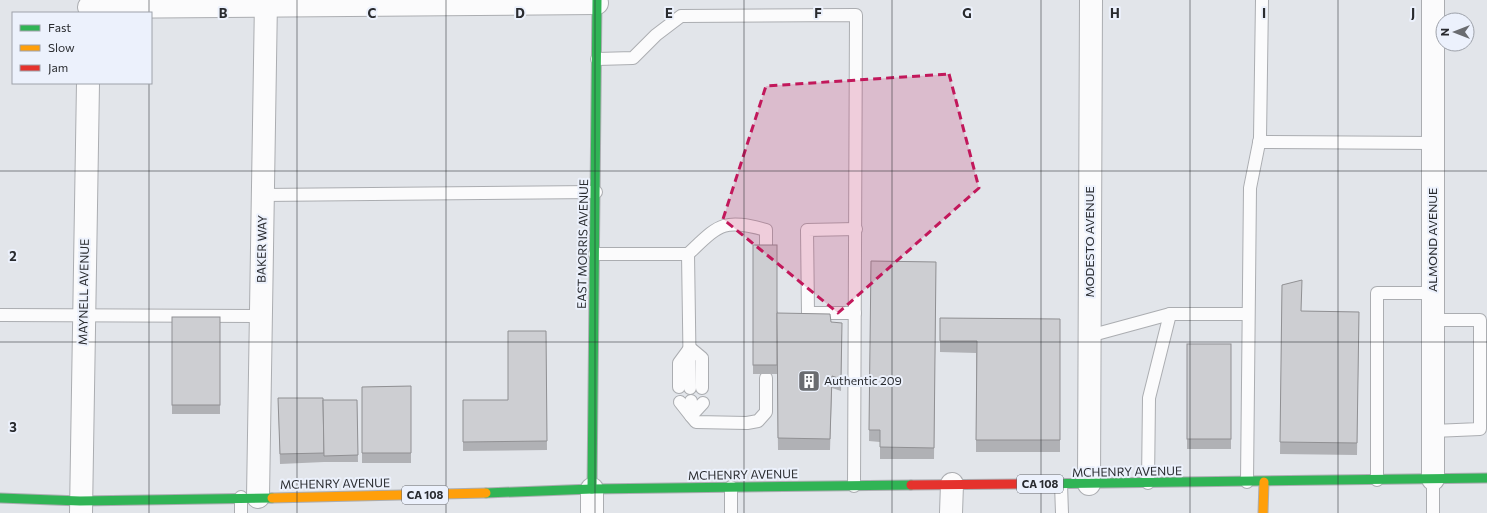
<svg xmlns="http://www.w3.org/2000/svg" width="1487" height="513" viewBox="0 0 1487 513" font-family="Commissioner,sans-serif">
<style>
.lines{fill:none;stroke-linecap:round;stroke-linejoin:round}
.lane-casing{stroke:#abadb1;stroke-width:14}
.street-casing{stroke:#abadb1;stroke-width:24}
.fast-casing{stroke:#abadb1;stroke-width:11}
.slow-casing{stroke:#abadb1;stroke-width:11}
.jam-casing{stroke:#abadb1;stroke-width:11}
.lane{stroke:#fbfbfc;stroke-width:12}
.street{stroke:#fbfbfc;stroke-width:22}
.fast{stroke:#30b455;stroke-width:9}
.slow{stroke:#ff9f0a;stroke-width:9}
.jam{stroke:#e5322d;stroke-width:9}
.wall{fill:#b0b1b5}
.building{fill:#cdced2;stroke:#909093}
.marked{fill:#c2185b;fill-opacity:0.2;stroke:#c2185b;stroke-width:3;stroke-dasharray:8 5;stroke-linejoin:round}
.grid{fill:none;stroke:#292b2f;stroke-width:1;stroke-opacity:0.55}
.labels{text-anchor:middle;stroke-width:4;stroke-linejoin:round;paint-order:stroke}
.shield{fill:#ecf1fc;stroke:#64666c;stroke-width:1}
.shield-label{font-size:11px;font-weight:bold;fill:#292b2f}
.street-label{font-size:12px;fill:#292b2f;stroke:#ecf1fc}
.poi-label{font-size:12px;fill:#292b2f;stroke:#ecf1fc;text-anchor:start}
.grid-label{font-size:13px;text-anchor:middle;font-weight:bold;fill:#292b2f;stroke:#ecf1fc;stroke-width:4;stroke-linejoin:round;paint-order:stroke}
</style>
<rect width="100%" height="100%" fill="#e2e5ea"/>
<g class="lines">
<!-- lane casing -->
<g class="lane-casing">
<g id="lane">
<polyline points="597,59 633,58 656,35 681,16 856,15 854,486"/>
<polyline points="1259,142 1433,143"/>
<polyline points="262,195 596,192"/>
<polyline points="595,254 688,254 690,388"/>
<path d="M688 254C719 225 722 218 766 230V251"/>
<polyline points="855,313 808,313 807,230 856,229"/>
<polyline points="0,315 260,316"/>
<polyline points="1433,320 1480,320 1480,429 1433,431"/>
<polyline points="1089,336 1170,314 1248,314"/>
<polyline points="690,348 702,358 702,388"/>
<polyline points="679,387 679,363 690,348"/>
<polyline points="691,401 691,416 696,422 747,423 758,421 766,412 766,378"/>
<polyline points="680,402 691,416 703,403"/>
<polyline points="1433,479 1433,513"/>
<polyline points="1377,480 1377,293 1433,293"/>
<polyline points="1247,482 1250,188 1260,138 1262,0"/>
<polyline points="1148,483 1149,398 1170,314"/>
<polyline points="1061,484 1062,513"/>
<polyline points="731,487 731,513"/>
<polyline points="241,497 241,513"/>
</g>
</g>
<!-- street casing -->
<g class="street-casing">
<g id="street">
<polyline points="89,7 597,3"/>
<polyline points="1433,479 1433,0"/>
<polyline points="1089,484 1091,0"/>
<polyline points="258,497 266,0"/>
<polyline points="81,513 88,83"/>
<polyline points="592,513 592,489"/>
<polyline points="951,513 952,484"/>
</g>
</g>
<!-- fast casing -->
<g class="fast-casing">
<g id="fast">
<polyline points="1032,484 1487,478"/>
<polyline points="592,489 597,0"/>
<polyline points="486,493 592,489 911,485"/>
<polyline points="0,498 80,501 272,498"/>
</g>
</g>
<!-- slow casing -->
<g class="slow-casing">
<g id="slow">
<polyline points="272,498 486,493"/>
<polyline points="1263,513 1264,482"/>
</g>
</g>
<!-- jam casing -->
<g class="jam-casing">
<polyline id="jam" points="911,485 1032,484"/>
</g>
<!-- lane -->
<use href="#lane" class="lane"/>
<!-- street -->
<use href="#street" class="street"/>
<!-- fast -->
<use href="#fast" class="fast"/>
<!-- slow -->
<use href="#slow" class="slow"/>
<!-- jam -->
<use href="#jam" class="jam"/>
</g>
<!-- wall -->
<g class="wall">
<polygon points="753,245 778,313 831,322 842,335 841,391 832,388 830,450 778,450 777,374 753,374"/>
<polygon points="871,261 936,262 934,459 880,459 880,442 869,441"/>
<polygon points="1282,285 1301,311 1359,312 1357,455 1280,454"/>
<rect x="172" y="317" width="48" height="97"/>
<polygon points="940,318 1060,319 1060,452 976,452 976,353 940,352"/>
<polygon points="546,331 547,450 463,451 463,400 508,400"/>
<rect x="1187" y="344" width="44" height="105"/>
<polygon points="411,386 411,463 362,463 362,387"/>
<polygon points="278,398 323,400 357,400 358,462 324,462 280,464"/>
</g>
<!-- building -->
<g class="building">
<rect x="753" y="245" width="24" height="120"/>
<polygon points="871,261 936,262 934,448 880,447 880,430 869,430"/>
<polygon points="1302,280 1301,311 1359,312 1357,443 1280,442 1282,285"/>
<polygon points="777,313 830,314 831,322 842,323 841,379 832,376 830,439 778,438"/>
<rect x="172" y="317" width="48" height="88"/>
<polygon points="940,318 1060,319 1060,440 976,440 977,341 940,341"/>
<polygon points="508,331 546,331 547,441 463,442 463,400 508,400"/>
<rect x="1187" y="344" width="44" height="95"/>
<polygon points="411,386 411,453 362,453 362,387"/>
<polygon points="278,398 323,398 324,453 280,454"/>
<polygon points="323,400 357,400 358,455 324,456"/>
</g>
<!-- marked area -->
<path class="marked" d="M949 74 979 188 838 313 723 219 766 86Z"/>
<!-- grid -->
<path class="grid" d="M149 0V13M297 0V513M446 0V513M595 0V513M744 0V513M892 0V513M1041 0V513M1190 0V513M1338 0V513M149 83V513M0 171H1487M0 342H1487"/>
<!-- icons -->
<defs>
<g id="building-square" transform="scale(1.15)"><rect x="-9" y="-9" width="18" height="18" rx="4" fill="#6a6c70" stroke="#ecf1fc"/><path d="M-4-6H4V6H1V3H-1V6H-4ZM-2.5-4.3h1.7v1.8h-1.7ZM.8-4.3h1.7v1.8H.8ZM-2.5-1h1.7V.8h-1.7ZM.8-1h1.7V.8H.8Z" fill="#fff"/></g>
</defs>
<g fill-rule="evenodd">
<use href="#building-square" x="809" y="381"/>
</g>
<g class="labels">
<!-- shield labels -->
<g class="shield">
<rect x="1017" y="475" width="46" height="18" rx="3"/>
<rect x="402" y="486" width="46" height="18" rx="3"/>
</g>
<g class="shield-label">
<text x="1040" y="488">CA 108</text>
<text x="425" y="499">CA 108</text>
</g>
<!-- street labels -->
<g class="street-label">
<text transform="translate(1433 240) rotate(-90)" y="4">ALMOND AVENUE</text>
<text transform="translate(1090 242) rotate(-90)" y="4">MODESTO AVENUE</text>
<text transform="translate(583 244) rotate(-89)" y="4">EAST MORRIS AVENUE</text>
<text transform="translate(262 249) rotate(-89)" y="4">BAKER WAY</text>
<text transform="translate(84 292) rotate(-89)" y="4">MAYNELL AVENUE</text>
<text transform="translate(1127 472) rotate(-1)" y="4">MCHENRY AVENUE</text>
<text transform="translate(743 475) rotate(-1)" y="4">MCHENRY AVENUE</text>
<text transform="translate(335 484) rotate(-1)" y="4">MCHENRY AVENUE</text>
</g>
<!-- poi labels -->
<g class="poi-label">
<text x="824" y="385">Authentic 209</text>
</g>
</g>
<g class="grid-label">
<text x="223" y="18">B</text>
<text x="372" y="18">C</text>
<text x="520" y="18">D</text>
<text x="669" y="18">E</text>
<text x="818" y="18">F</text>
<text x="967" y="18">G</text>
<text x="1115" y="18">H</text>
<text x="1264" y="18">I</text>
<text x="1413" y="18">J</text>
<text x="13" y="261">2</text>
<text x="13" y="432">3</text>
</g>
<!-- legend -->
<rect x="12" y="12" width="140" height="72" fill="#ecf1fc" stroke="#9ea2aa"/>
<rect x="20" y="25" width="20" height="6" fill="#30b455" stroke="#9ea2aa"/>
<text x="48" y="32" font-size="12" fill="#292b2f">Fast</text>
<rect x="20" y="45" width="20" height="6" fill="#ff9f0a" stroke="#9ea2aa"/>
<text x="48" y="52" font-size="12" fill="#292b2f">Slow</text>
<rect x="20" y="65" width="20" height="6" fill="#e5322d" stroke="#9ea2aa"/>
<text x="48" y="72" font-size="12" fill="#292b2f">Jam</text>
<!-- north arrow -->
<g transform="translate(1455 32) rotate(270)"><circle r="19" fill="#ecf1fc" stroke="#9ea2aa"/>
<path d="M0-3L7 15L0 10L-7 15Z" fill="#6a6c70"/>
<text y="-6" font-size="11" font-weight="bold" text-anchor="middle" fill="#292b2f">N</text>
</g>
</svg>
